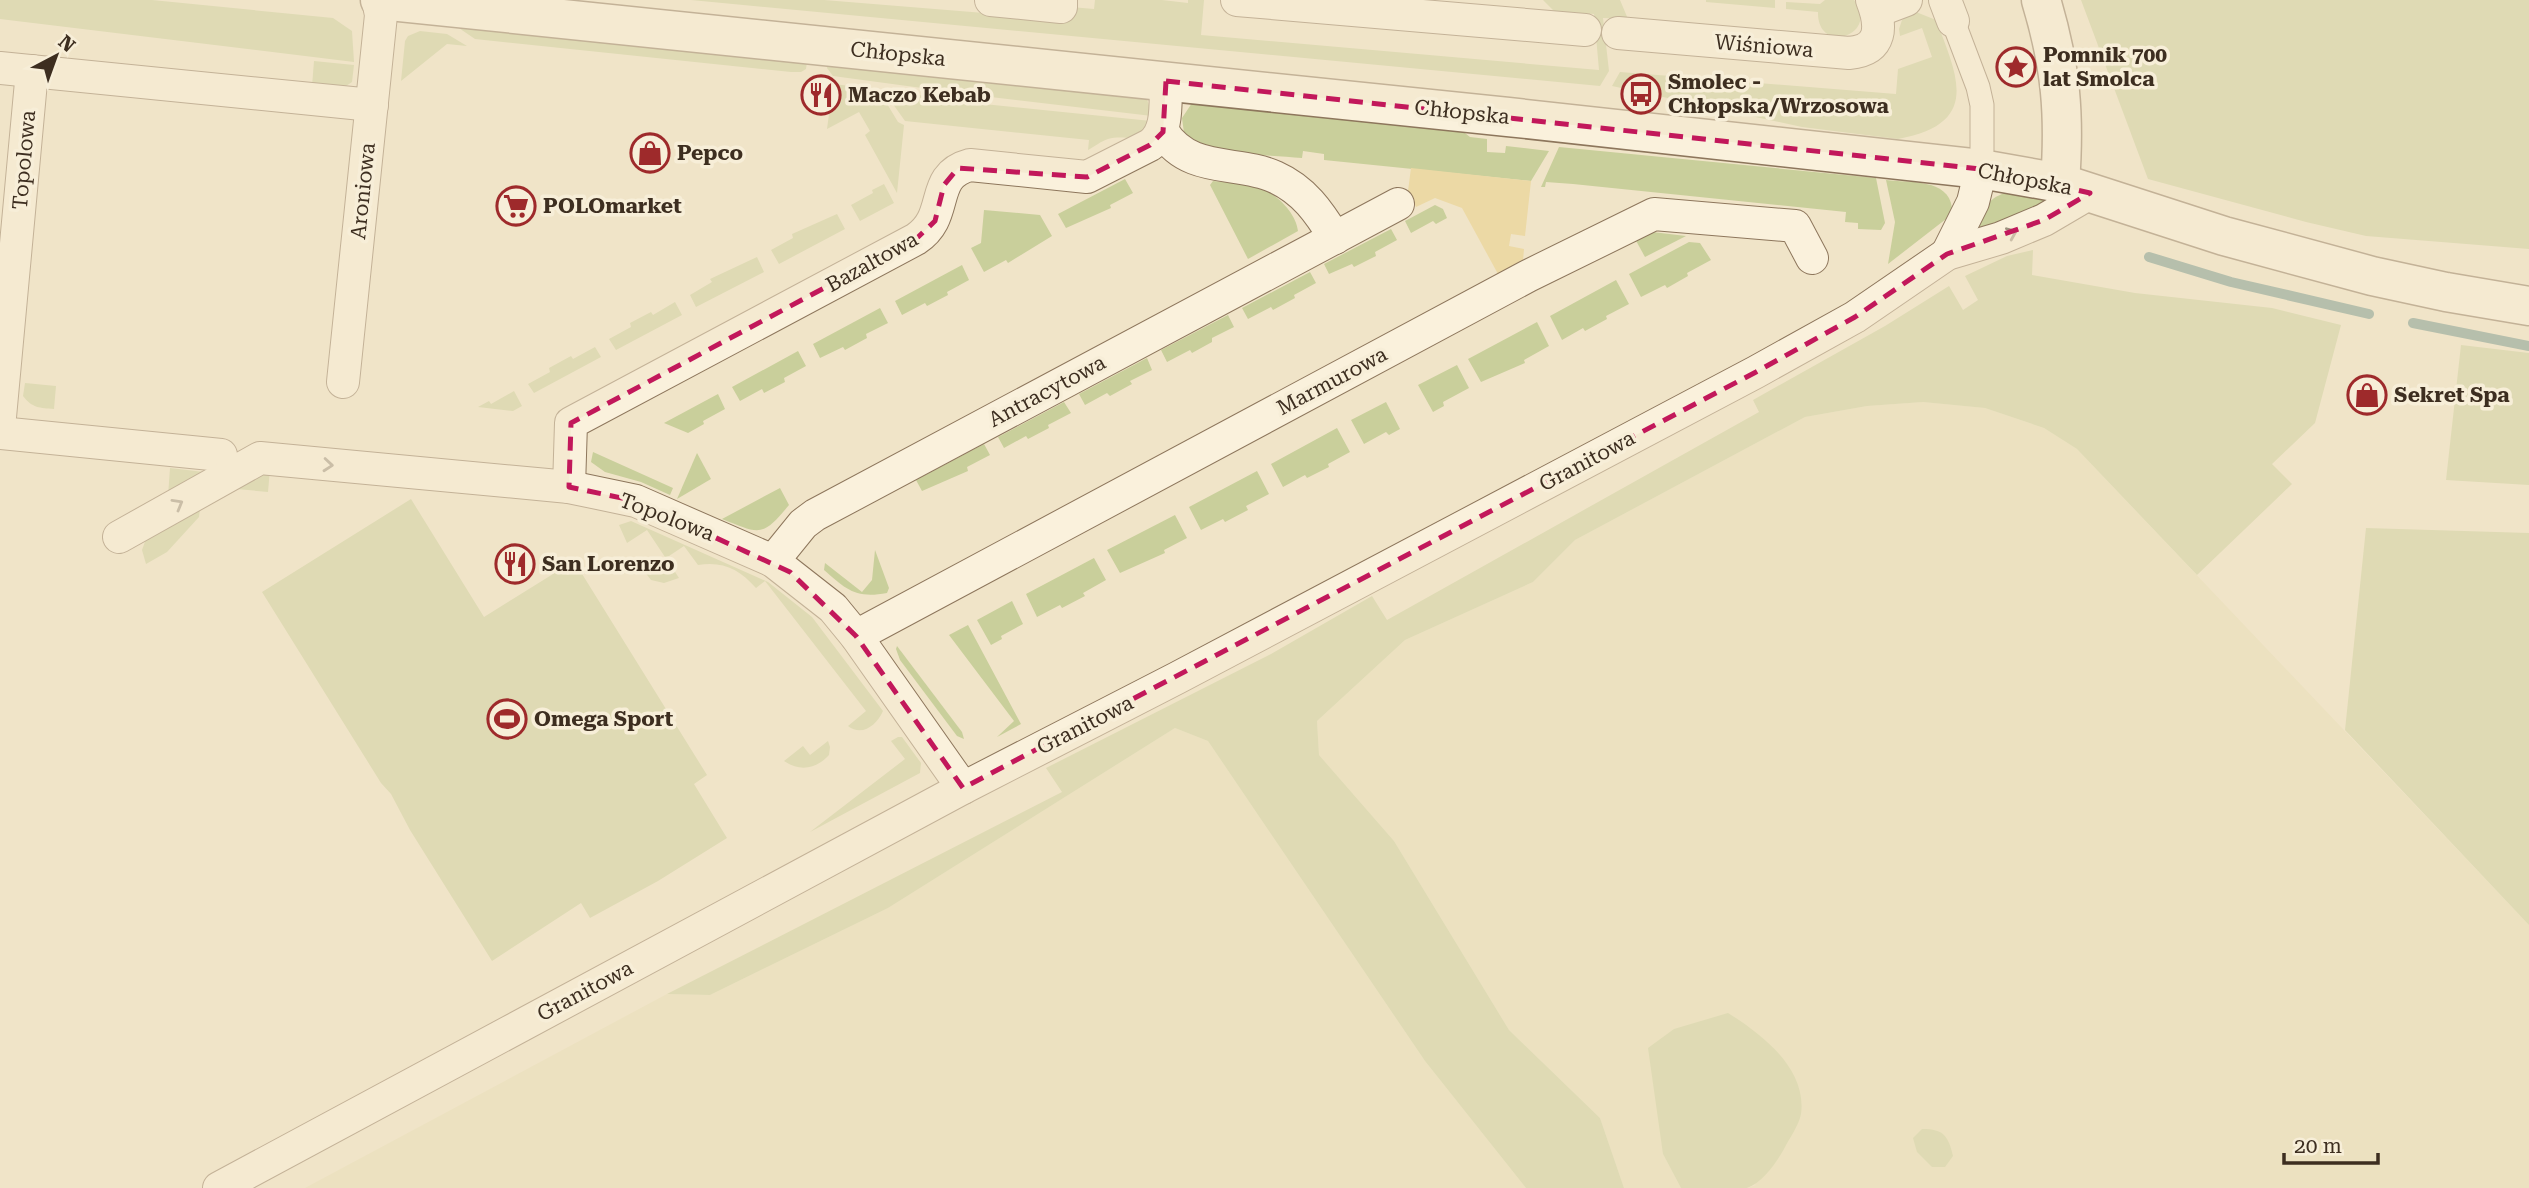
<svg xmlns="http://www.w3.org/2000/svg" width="2529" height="1188" viewBox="0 0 2529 1188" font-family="'Roboto Serif',serif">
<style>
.farmland{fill:#e6deb5}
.green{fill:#c9cf9b}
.sand{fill:#ecd9a5}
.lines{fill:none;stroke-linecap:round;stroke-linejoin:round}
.stream{stroke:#6f938a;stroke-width:10}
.pedestrian-casing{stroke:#8d765c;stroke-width:25}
.minor-casing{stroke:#8d765c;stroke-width:34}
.tertiary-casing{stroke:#8d765c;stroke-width:41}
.pedestrian{stroke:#faf1dc;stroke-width:23}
.minor{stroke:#faf1dc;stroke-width:32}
.tertiary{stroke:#faf1dc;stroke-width:38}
.oneway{stroke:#9c907e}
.marked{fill:none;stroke:#c2185b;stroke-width:5;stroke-dasharray:14 9;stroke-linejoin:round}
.labels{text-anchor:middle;stroke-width:7;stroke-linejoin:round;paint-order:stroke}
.street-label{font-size:21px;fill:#3d2e20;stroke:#f7eed8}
.poi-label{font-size:21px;font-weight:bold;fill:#3d2e20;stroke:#f7eed8;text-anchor:start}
</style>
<rect width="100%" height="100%" fill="#f0e4c8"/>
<!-- farmland -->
<g class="farmland">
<polygon points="1923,402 1985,408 2044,428 2077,449 2529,925 2529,1188 1747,1188 1756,1185 1663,1154 1681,1188 1624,1188 1600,1118 1509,1030 1394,841 1319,755 1317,721 1405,640 1533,582 1575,540 1805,417 1867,406"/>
<polygon points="1175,728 1208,741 1425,1061 1526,1188 305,1188 667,994 710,995 888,908"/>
</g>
<!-- green -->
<g class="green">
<polygon points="0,0 152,0 333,18 352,31 354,62 0,19"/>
<polygon points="691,0 824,0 1069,20 1071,7 1094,9 1095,0 1162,0 1188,3 1188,0 1204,0 1201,35 1599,70 1594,14 1554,11 1543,0 1620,0 1628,19 1603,18 1609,71 1600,86"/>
<polygon points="1706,0 1775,0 1775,8 1706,2"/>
<path d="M1825 0H1854C1881 35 1817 56 1818 12L1786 9V2L1820 4Z"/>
<polygon points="2081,0 2529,0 2529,249 2366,236 2306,222 2148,179"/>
<path d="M1916 12 1936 20C1958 77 1981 124 1898 139L1802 127 1612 86 1620 72 1896 94 1898 69 1932 57 1922 28 1900 36 1899 29 1902 20Z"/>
<polygon points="453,24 807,62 806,69 801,72 791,72 475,39"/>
<polygon points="420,31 447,34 467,46 447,44 401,81 405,41 408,36"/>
<polygon points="314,61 354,65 352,82 343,88 312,86"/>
<polygon points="827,63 1147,99 1152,116 974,95 833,76 827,68"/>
<polygon points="833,84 878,89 898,122 904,125 897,193 865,135 870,131 859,112 827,129"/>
<path d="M883 90 974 103 1151 121C1139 146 1125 134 1108 139 1101 141 1094 147 1088 150L1089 140 905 121Z"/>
<path d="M1192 103 1456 126 1470 137 1487 139V152L1505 153 1506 146 1549 151 1531 181 1324 160V154L1303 151 1302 158C1264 154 1215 157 1184 133L1182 118Z"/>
<polygon points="1559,147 1876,178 1885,223 1881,230 1858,229 1858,223 1845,222 1846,212 1573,184 1546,182 1545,187 1541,187"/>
<polygon points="1125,179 1133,193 1110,205 1111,208 1066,228 1058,214"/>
<path d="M1886 180C1908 183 1949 178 1952 208L1946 219 1888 264 1895 222Z"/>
<path d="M1213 181C1226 183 1240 182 1252 185 1272 189 1296 211 1298 231L1248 259 1210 185Z"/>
<polygon points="884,184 894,203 860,221 851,205 873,193 872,190"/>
<path d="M2014 190 2044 197 2046 204 1981 230 1978 225C1986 202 1990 197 2014 190Z"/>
<polygon points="1435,205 1443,209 1447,218 1436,224 1433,221 1411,233 1405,221"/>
<polygon points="984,210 1040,215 1052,236 1008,263 1006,260 984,272 971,248 981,243"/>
<polygon points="837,214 845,229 779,264 771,250 793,238 792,234"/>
<polygon points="1391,229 1397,240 1375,252 1376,256 1354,267 1352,264 1329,274 1324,264"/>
<polygon points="1644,231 1686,236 1645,257 1634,237"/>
<polygon points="1689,242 1700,243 1711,260 1687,273 1688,276 1667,288 1665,285 1641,297 1629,274"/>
<polygon points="2033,250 2032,275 2135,293 2272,308 2341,325 2315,423 2272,464 2292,484 2197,575 2077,449 2044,428 1985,408 1923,402 1867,406 1805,417 1575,540 1533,582 1405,640 1317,721 1319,755 1394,841 1509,1030 1600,1118 1624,1188 1526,1188 1425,1061 1208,741 1175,728 888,908 710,995 667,994 1062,792 1046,768 1271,654 1372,596 1387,620 1759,412 1753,400 1885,326 1949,286 1963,310 1978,300 1965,276 2007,256"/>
<polygon points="757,257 764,272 696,307 690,295 712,282 710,279"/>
<polygon points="962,265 969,280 947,292 948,295 927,306 925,303 902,315 895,301"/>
<polygon points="1310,272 1316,283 1294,295 1295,298 1273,310 1271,307 1248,319 1242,308"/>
<polygon points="1616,280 1629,304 1606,316 1607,319 1585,331 1583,328 1562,340 1550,316"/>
<polygon points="675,302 682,315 616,350 609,339 631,327 630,323 651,312 653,315"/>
<polygon points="880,308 888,323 866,334 867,338 845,350 843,347 820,358 813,344"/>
<polygon points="1228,315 1234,327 1212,338 1212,342 1192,353 1190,350 1167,362 1161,350"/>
<polygon points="1537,322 1549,346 1524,360 1525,363 1481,382 1468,359"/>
<polygon points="2461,345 2529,353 2529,485 2446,480"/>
<polygon points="595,347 601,357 534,393 528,384 550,372 549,368 571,356 573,359"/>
<polygon points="798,351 806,366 784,378 785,382 764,393 762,389 740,401 732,387"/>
<polygon points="1147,358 1152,370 1130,381 1132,384 1110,396 1107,393 1085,405 1079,394"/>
<polygon points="1457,365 1469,388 1443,402 1444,406 1433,412 1418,385"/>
<path d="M25 383 56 386 54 409C40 408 32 408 23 396Z"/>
<polygon points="514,391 522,406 513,411 478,407 489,401 491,404"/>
<polygon points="718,394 725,409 703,421 704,424 688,433 664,423"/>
<polygon points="1064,402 1071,413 1048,425 1049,428 1028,439 1026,436 1004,448 998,437"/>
<polygon points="1386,402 1400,429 1389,435 1386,432 1364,444 1351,420"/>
<polygon points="1337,428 1350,452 1328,464 1329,467 1307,478 1305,475 1283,487 1271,464"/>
<polygon points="984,444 990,455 967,467 968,471 922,491 916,480"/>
<polygon points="593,452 673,488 670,495 641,482 605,472 591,462"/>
<polygon points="697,453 711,479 677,499"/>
<polygon points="170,468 204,472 205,475 168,496"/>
<polygon points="270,469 268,492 226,488"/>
<polygon points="1257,471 1269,494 1246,506 1248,510 1225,522 1223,519 1201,530 1189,507"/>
<path d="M780 488 789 505C762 538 760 534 722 519Z"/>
<polygon points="411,499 484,617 574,561 707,775 694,784 727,838 658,881 590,918 581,903 492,961 410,830 391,794 381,783 262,592"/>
<polygon points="201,502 199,517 167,552 146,564 142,550 147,536"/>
<polygon points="1175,515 1187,538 1164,550 1165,553 1120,573 1107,550"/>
<path d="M631 521 768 582 812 617 883 711C877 725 862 737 848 726L866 711 765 581 756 588C739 569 723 561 698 565L684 546 666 558 679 578 664 583 651 580 644 571 665 557 647 530 627 543 619 525Z"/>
<polygon points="2366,528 2529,533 2529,925 2345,730"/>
<path d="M875 550 889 588 887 593C855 599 846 589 824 570L825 563 862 592 872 580Z"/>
<polygon points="1094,558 1106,580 1083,593 1085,596 1062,608 1060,605 1037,617 1026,594"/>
<polygon points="1012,601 1023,624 1001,636 1002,639 991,645 977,620"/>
<polygon points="968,625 1021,724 997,737 1014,721 949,635"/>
<polygon points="897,646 962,732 964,739 957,736 900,660 896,649"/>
<polygon points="898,737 902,737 921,763 920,773 810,832 905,759 891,741"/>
<path d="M828 741 830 747 829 755C816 769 800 772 784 761L803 746 810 755Z"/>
<path d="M1728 1013C1763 1035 1807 1069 1801 1114 1799 1125 1789 1139 1784 1149 1776 1163 1763 1182 1747 1188H1681L1663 1154 1648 1048 1674 1029Z"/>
<path d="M1922 1129C1944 1129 1948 1136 1953 1156L1945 1167H1932L1917 1152 1913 1138Z"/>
</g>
<!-- sand -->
<polygon class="sand" points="1411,168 1531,181 1525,236 1511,234 1509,246 1524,249 1523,261 1498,274 1462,208 1435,198 1416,207 1408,191"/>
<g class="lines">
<!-- stream -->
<g class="stream">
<polyline points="2149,257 2231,282 2369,314"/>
<polyline points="2413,323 2529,346"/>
</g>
<!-- pedestrian casing -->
<g class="pedestrian-casing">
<polyline id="pedestrian" points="1953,21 1978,87 1982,105 1982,150"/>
</g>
<!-- minor casing -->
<g class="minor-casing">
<g id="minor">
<polyline points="991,0 1061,7 1061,0"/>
<polyline points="1237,0 1585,30"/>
<polyline points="1945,0 1953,21"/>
<polyline points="1877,11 1906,0"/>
<path d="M1618 33 1849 53C1883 50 1882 26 1872 0"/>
<polyline points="0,68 372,105"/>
<path d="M1163 132C1189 174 1238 160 1275 177 1304 190 1319 212 1335 238"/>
<polyline points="1947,254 1973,202 1981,169"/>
<polyline points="343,382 381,15 378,0"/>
<polyline points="0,417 32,71"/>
<polyline points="0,433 221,455"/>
<path d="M569 487 571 423 916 239C951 216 928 176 970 165L1087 177 1150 145C1169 132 1165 103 1166 81"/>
<polyline points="119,537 260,458 569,487 636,501 773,561 833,608 856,636 963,788"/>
<polyline points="773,561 803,524 815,515 1398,204"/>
<polyline points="856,636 1528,276 1654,214 1795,226 1812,258"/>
<polyline points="219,1188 963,788 1177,678 1756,372 1855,317 1947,254 2001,238 2044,220 2090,193"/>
</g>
</g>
<!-- tertiary casing -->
<g class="tertiary-casing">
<g id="tertiary">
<polyline points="380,0 1508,117 1981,169 2060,183 2224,236 2372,276 2446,292 2529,306"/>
<path d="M2041 0C2061 66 2065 115 2060 183"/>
</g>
</g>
<!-- pedestrian -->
<use href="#pedestrian" class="pedestrian"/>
<!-- minor -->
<use href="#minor" class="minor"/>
<!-- tertiary -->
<use href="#tertiary" class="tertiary"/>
</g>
<!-- one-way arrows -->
<defs><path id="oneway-chevron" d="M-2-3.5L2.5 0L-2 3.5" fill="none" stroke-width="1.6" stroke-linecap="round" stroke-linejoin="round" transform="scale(1.75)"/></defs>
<g class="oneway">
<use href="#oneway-chevron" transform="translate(2012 233) rotate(-23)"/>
<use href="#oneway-chevron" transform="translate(328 465) rotate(5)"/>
<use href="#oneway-chevron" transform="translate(178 504) rotate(-30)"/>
</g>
<!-- marked area -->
<path d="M0 0H2529V1188H0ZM1166 81 1981 169 2090 193 2044 220 1947 254 1855 317 1756 372 963 788 856 636 790 572 636 501 569 487 571 423 916 239 935 221 944 185 958 168 1087 177 1150 145 1163 132Z" fill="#f0e4c8" fill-opacity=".55" fill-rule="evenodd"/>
<path class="marked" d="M1166 81 1981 169 2090 193 2044 220 1947 254 1855 317 1756 372 963 788 856 636 790 572 636 501 569 487 571 423 916 239 935 221 944 185 958 168 1087 177 1150 145 1163 132Z"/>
<!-- icons -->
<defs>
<g id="sight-ring" transform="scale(2.0125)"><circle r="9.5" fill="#f7eed8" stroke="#9e2a2b" stroke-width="1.5"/><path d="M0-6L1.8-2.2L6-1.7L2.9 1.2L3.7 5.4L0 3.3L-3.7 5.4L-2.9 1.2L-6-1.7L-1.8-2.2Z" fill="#9e2a2b"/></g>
<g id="bus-ring" transform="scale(2.0125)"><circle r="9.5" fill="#f7eed8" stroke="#9e2a2b" stroke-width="1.5"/><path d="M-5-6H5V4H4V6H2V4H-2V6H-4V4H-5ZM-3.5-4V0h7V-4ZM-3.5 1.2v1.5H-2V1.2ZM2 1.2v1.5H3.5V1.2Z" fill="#9e2a2b"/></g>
<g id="restaurant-ring" transform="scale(2.0125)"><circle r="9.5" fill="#f7eed8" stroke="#9e2a2b" stroke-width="1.5"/><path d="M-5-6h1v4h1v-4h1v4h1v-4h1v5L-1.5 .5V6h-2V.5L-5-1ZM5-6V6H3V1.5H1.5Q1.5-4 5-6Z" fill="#9e2a2b"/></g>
<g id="shop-ring" transform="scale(2.0125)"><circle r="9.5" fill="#f7eed8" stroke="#9e2a2b" stroke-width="1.5"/><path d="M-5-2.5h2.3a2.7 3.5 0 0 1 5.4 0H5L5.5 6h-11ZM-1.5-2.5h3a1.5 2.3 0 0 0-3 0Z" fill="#9e2a2b"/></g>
<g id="supermarket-ring" transform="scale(2.0125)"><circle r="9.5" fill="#f7eed8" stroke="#9e2a2b" stroke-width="1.5"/><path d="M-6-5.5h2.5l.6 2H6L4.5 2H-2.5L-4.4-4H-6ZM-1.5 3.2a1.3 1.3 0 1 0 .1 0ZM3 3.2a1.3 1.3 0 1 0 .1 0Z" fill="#9e2a2b"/></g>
<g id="stadium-ring" transform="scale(2.0125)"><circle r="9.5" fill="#f7eed8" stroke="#9e2a2b" stroke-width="1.5"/><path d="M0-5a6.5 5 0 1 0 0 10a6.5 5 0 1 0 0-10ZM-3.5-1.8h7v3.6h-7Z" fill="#9e2a2b"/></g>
</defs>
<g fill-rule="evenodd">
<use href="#sight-ring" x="2016" y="67"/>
<use href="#bus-ring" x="1641" y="94"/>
<use href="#restaurant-ring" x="821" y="95"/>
<use href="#shop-ring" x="650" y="153"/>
<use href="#supermarket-ring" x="516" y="206"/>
<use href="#shop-ring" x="2367" y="395"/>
<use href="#restaurant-ring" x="515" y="564"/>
<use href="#stadium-ring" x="507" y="719"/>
</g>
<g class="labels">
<!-- street labels -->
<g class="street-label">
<text transform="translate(1764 46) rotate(5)" y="7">Wiśniowa</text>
<text transform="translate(898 54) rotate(6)" y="7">Chłopska</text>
<text transform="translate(1462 112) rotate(6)" y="7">Chłopska</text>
<text transform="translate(24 160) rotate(-85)" y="7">Topolowa</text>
<text transform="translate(2025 179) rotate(11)" y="7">Chłopska</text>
<text transform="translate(363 191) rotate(-84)" y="7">Aroniowa</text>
<text transform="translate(872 262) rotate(-29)" y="7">Bazaltowa</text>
<text transform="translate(1332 381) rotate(-28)" y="7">Marmurowa</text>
<text transform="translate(1047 391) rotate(-28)" y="7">Antracytowa</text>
<text transform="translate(1587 461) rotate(-28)" y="7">Granitowa</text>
<text transform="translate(667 517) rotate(21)" y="7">Topolowa</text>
<text transform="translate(1085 725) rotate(-27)" y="7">Granitowa</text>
<text transform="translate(585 991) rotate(-28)" y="7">Granitowa</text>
</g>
<!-- poi labels -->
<g class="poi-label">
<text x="2043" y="62">Pomnik 700<tspan x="2043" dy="24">lat Smolca</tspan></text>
<text x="1668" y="89">Smolec -<tspan x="1668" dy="24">Chłopska/Wrzosowa</tspan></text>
<text x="848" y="102">Maczo Kebab</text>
<text x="677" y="160">Pepco</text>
<text x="543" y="213">POLOmarket</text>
<text x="2394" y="402">Sekret Spa</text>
<text x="542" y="571">San Lorenzo</text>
<text x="534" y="726">Omega Sport</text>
</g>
</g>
<!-- north arrow -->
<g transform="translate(56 56) rotate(41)" stroke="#f7eed8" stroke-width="5" paint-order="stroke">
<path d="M0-5L12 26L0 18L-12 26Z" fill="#3d2e20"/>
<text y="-10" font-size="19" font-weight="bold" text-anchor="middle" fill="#3d2e20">N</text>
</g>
<!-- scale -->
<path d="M2284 1153v10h94v-10" fill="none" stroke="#3d2e20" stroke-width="3.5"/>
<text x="2294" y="1153" font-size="21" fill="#3d2e20" stroke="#f7eed8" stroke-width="5" paint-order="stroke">20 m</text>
</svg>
